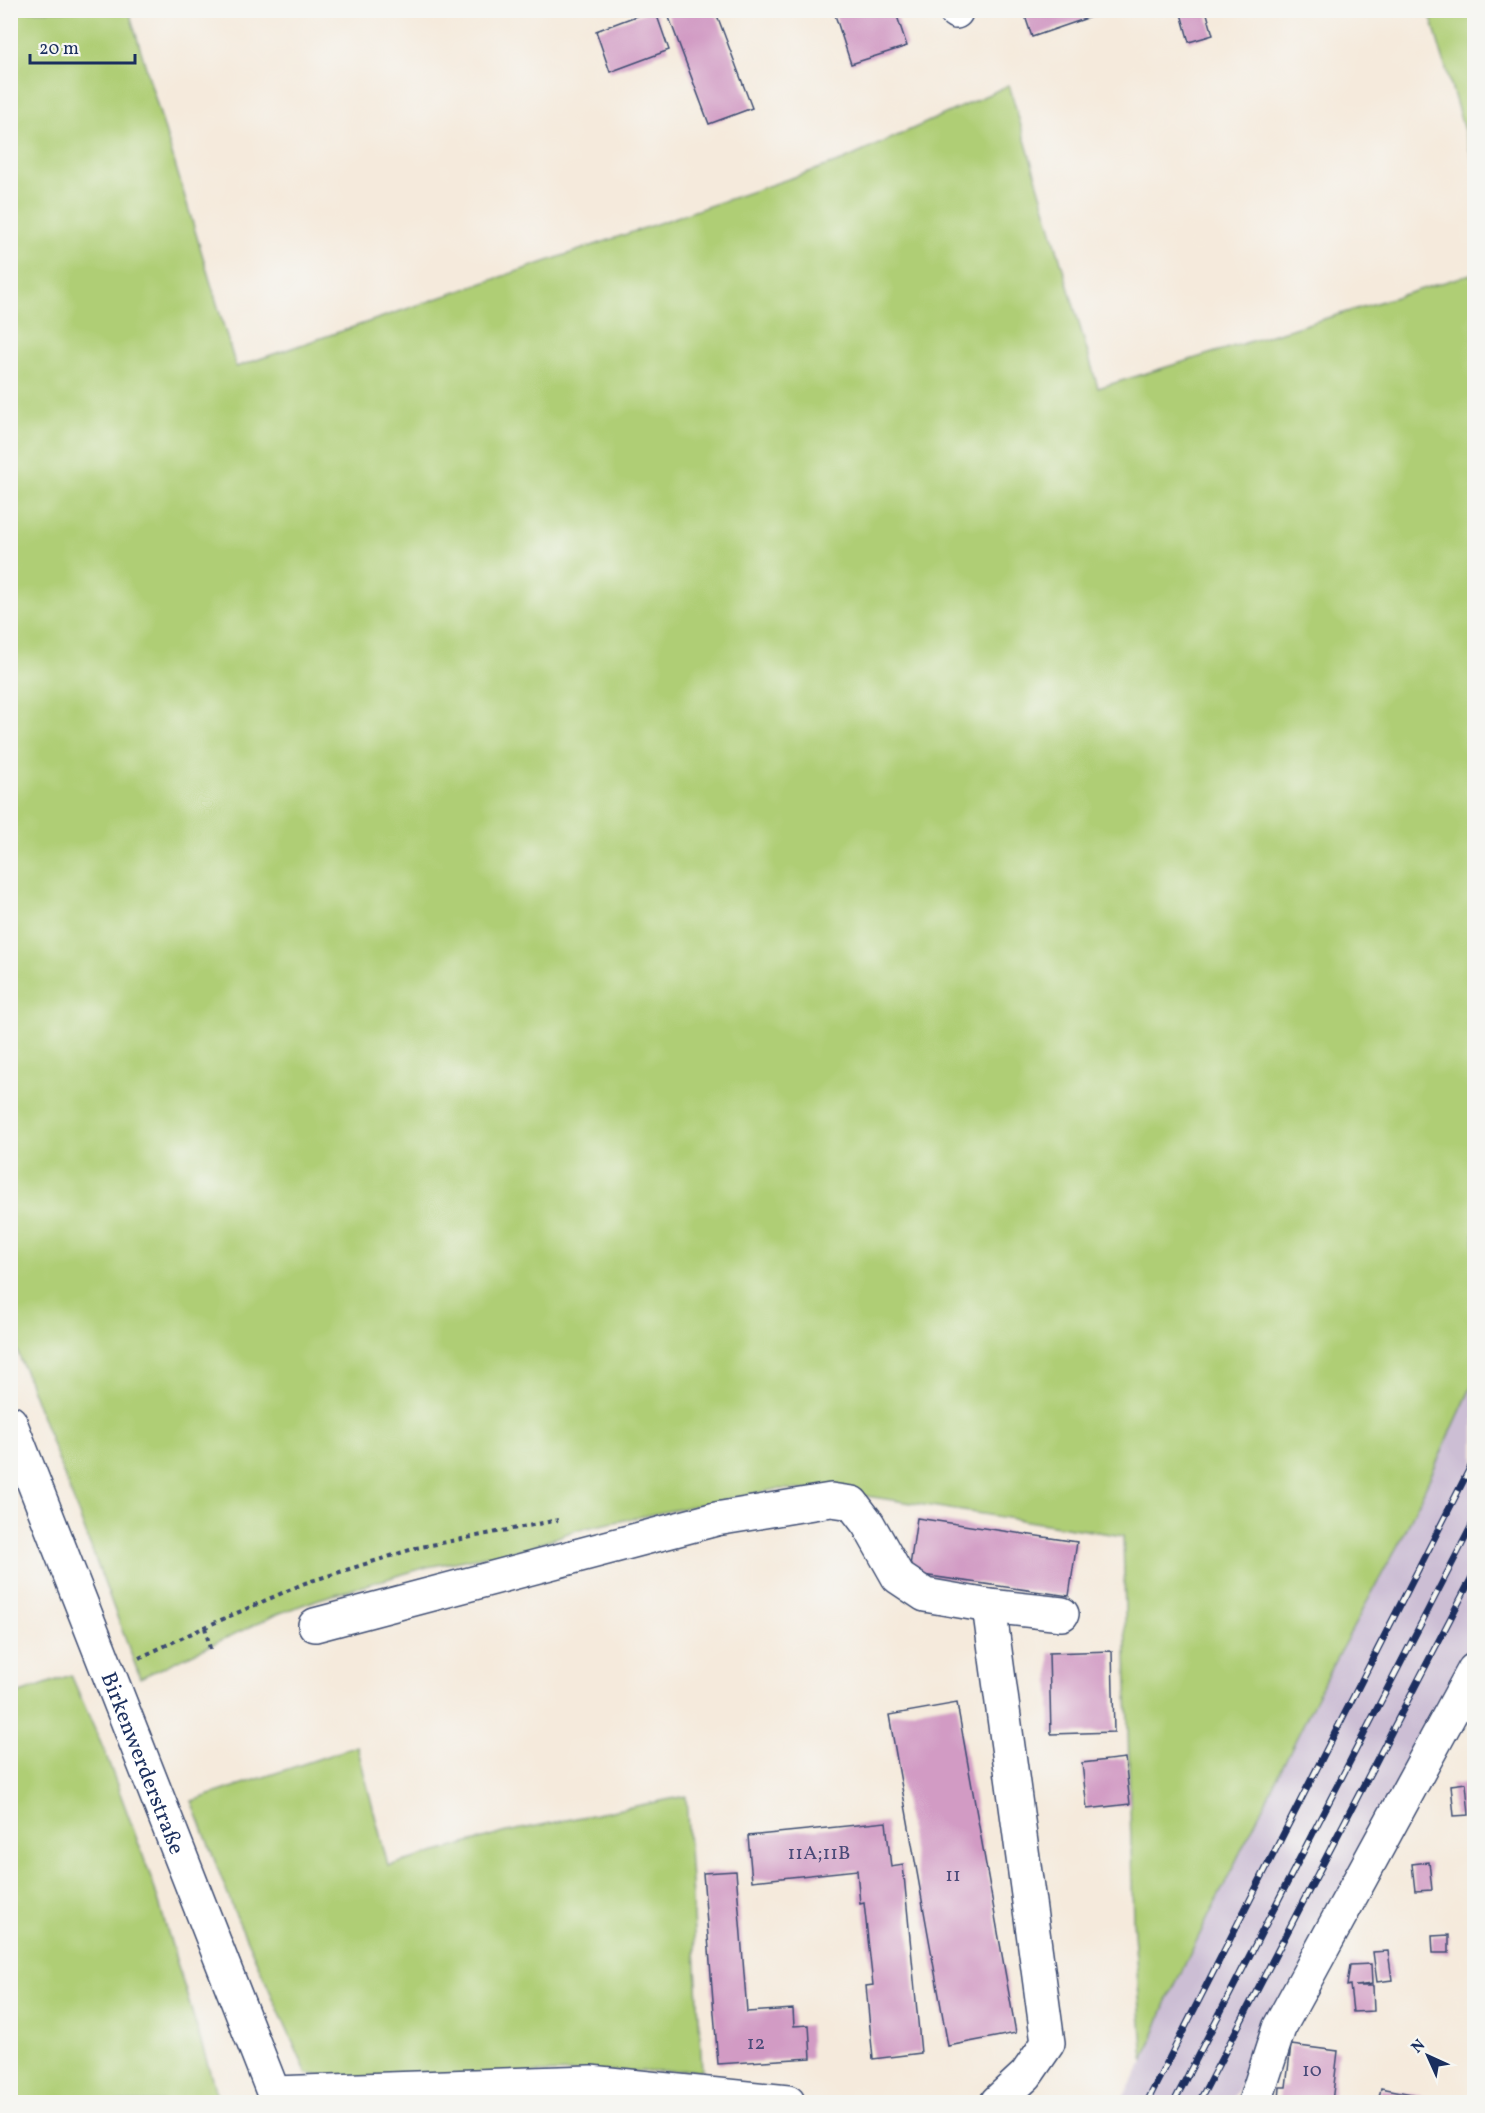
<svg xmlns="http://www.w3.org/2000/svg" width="1485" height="2113" viewBox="0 0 1485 2113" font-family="Vollkorn,serif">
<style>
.industrial{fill:#ccbed4}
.green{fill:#afce75;stroke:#657e6a;stroke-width:1.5}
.building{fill:#d29bc4}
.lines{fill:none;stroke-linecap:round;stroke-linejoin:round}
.minor-casing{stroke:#3c4b71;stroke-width:36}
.path{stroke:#3c4b71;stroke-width:4;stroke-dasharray:4.5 4.5;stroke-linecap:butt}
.minor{stroke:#fff;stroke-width:33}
.rail-casing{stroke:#1b2f5e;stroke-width:7}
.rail{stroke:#f6f6f2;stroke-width:4.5;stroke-dasharray:14;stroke-linecap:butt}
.labels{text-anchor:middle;stroke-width:5;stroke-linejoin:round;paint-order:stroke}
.number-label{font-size:20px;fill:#494a78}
.street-label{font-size:22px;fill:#1b2f5e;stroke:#f6f6f2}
</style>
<rect width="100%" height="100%" fill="#f6f6f2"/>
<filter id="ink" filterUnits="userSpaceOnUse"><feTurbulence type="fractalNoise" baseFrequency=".0167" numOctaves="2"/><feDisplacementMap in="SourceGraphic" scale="12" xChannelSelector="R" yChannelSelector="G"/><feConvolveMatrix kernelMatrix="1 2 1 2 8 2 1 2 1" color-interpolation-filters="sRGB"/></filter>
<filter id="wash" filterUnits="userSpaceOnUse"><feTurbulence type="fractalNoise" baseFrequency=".008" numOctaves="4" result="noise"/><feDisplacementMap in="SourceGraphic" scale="24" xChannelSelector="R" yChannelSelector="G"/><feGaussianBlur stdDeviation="1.35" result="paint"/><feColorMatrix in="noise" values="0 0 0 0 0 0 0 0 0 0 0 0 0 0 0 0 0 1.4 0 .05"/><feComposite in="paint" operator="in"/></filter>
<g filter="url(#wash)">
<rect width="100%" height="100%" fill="#f5eadc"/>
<!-- industrial -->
<polygon class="industrial" points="1474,1381 1474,1647 1231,2102 1120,2102 1144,2061 1166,2003 1330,1670 1405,1532"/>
<!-- green -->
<g class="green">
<polygon points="11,11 129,11 236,367 844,160 1009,85 1098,388 1474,273 1474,1381 1405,1532 1330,1670 1166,2003 1144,2061 1133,1921 1123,1536 834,1491 777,1489 576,1530 529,1548 427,1567 319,1599 280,1613 140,1678 11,1334"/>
<polygon points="1429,11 1474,11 1474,164"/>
<polygon points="71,1675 106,1755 153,1883 219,2102 11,2102 11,1696"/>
<polygon points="357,1746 388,1866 507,1832 686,1796 702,2070 541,2073 350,2080 307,2074 234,1911 192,1801"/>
<polygon points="561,2097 664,2102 375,2102"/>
</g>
<g id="blocks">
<!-- building -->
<g class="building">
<polygon points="652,10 655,10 669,50 610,72 596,31"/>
<polygon points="670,10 715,10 752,108 709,124 667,12"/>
<polygon points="848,10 895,10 907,46 851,64 835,15"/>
<polygon points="1023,10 1101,10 1102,13 1032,37"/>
<polygon points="1180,10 1206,10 1213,35 1189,42"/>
<polygon points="917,1518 1077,1542 1069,1596 909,1573"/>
<polygon points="1112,1651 1114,1732 1051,1734 1049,1653"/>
<polygon points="957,1703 1016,2033 948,2046 889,1715"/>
<polygon points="1125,1758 1130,1804 1087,1809 1082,1763"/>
<polygon points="1466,1783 1469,1815 1454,1816 1451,1785"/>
<polygon points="886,1822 891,1867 903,1865 921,2053 873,2059 866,1986 873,1985 864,1903 860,1904 857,1870 752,1881 748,1836"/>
<polygon points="1429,1862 1432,1890 1415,1891 1412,1864"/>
<polygon points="736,1871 747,2012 793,2009 794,2026 809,2025 811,2058 718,2064 703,1873"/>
<polygon points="1449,1935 1449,1953 1433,1953 1432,1936"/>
<polygon points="1388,1951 1392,1980 1377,1982 1373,1952"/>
<polygon points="1371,1964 1372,1984 1355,1986 1373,1986 1374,2011 1353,2012 1350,1985 1347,1986 1350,1965"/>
<polygon points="1291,2045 1338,2051 1332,2102 1285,2102 1279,2100 1280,2087 1286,2087"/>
<polygon points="1381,2088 1437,2099 1436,2102 1378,2102"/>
</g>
</g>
</g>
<g filter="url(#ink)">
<use href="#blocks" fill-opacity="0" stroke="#3c4b71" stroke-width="1.5"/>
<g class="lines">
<!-- minor casing -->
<g class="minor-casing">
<g id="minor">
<polyline points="955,10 956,12"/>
<path id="s1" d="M10 1422 277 2102"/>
<polyline points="989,1606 1048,2043 1026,2075 997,2102"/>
<polyline points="315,1625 716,1519 831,1500 852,1503 868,1524 898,1577 925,1595 989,1606 1062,1614"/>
<polyline points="274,2093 590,2082 788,2102"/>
<polyline points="1255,2102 1279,2028 1474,1670"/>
</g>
</g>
<!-- path -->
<g class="path">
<polyline points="205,1627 211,1653"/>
<polyline points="139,1658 205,1627 305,1583 416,1548 558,1520"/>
</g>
<!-- minor -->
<use href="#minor" class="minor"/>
<!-- rail casing -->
<g class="rail-casing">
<g id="rail">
<polyline points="1147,2102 1474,1460"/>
<polyline points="1174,2102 1474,1521"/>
<polyline points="1199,2102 1474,1573"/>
</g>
</g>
<!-- rail -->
<use href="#rail" class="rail"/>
</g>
</g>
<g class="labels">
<!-- number labels -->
<g class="number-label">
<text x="819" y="1859">11A;11B</text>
<text x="953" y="1881">11</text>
<text x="756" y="2049">12</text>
<text x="1312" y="2076">10</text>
</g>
<!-- street labels -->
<g class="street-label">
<text dy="8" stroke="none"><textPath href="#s1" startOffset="366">Birkenwerderstraße</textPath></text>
</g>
</g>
<!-- margin -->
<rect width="1485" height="2113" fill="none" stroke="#f6f6f2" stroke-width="36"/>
<!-- north arrow -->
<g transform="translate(1428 2056) rotate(315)" stroke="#f6f6f2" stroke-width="4.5" paint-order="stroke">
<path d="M0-4.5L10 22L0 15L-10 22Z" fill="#1b2f5e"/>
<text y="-9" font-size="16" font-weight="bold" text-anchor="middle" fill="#1b2f5e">N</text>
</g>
<!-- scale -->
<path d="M30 54v9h105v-9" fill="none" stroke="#1b2f5e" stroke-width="3"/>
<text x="39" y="54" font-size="18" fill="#1b2f5e" stroke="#f6f6f2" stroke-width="4.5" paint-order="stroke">20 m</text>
</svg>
